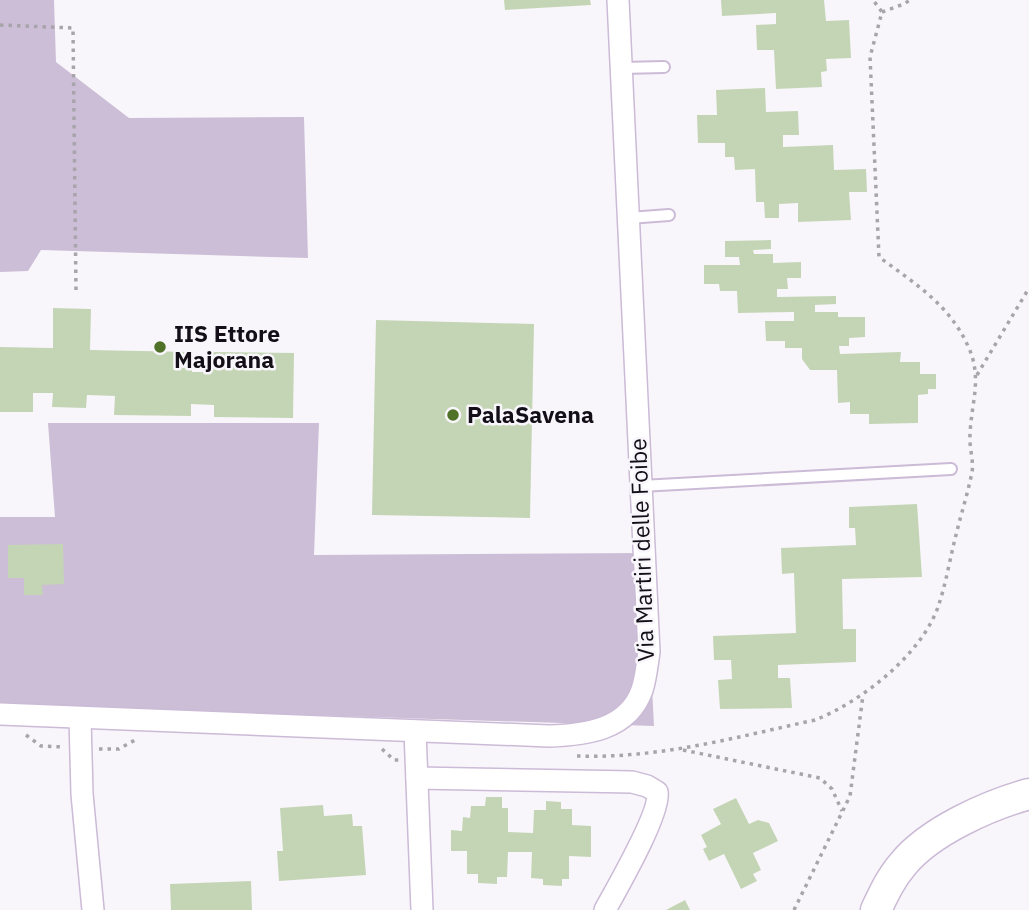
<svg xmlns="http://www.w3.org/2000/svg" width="1029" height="910" viewBox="0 0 1029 910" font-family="'IBM Plex Sans',sans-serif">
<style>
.green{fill:#ccbed6}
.building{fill:#c4d5b5}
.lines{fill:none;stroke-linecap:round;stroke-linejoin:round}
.lane-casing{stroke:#cbbbd6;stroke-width:14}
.street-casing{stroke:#cbbbd6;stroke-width:24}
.secondary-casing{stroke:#cbbbd6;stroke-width:33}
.path{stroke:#a8a4aa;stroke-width:3.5;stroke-dasharray:3.5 5;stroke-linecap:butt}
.lane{stroke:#fff;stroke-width:10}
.street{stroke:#fff;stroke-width:21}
.secondary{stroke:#fff;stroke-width:30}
.poi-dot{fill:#4f7128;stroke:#f9f6fb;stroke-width:2.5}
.labels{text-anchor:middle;stroke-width:5;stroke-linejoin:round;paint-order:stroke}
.poi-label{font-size:23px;font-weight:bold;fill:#130e17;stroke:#f9f6fb;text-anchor:start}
.street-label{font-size:23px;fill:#130e17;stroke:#f9f6fb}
</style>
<rect width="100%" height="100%" fill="#f9f6fb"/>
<!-- green -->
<g class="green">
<polygon points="0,0 54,0 56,62 129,118 304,117 308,258 41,250 28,271 0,272"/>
<polygon points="48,423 319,423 314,555 645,553 654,726 0,705 0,517 55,517"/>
</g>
<!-- building -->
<g class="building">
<polygon points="504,0 590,0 591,5 505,10"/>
<polygon points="721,0 824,0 826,21 849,20 851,58 826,59 827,71 821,72 822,87 776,89 774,50 757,50 756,25 776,24 776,13 722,16"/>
<polygon points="765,88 766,112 798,111 799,135 783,135 783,147 833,145 834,170 866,169 867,192 849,192 851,220 798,222 798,203 779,204 779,218 765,218 764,202 756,202 755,169 735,170 734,157 725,157 725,143 698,143 697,115 717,115 716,90"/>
<polygon points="771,240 771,249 753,250 754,254 773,254 773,263 801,262 801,278 787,278 788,289 777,289 777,297 836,296 836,304 815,305 815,312 838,312 838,317 865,317 865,337 849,338 849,346 839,346 840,354 901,352 900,362 920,362 920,374 936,374 936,389 928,389 928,394 918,395 918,423 869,424 869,414 850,414 850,402 838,403 837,370 810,370 802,359 802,348 785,348 785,341 766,341 765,321 794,321 794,312 738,313 737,291 720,291 719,284 704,284 704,265 740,265 739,257 725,257 725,241"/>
<polygon points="53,308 91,309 90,350 192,352 192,372 212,372 212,352 294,353 293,418 214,417 214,405 191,404 191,416 114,415 115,396 87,395 86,408 52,407 53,393 33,393 33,412 0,412 0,347 53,348"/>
<polygon points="376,320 534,324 530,518 372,515"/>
<polygon points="917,504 922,577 842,579 843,629 856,629 856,662 778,665 778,678 790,678 792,708 720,709 718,680 732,679 731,660 714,660 713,636 796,633 794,573 782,574 781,548 856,545 855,528 849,528 849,507"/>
<polygon points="63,544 64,584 42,585 43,595 24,595 24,578 8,578 8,545"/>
<polygon points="486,797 502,797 502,808 508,808 508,832 533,833 534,810 546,810 546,801 561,802 561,809 572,809 572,825 591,826 591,857 569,856 569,879 562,879 562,886 543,885 543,879 531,878 532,852 508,852 507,877 497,877 497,884 478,883 478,874 467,874 467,851 451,851 451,830 462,831 463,817 470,818 471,806 485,806"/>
<polygon points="736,798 749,824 758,820 769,823 778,841 753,853 761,870 753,874 757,881 741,889 724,854 709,861 703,849 707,847 701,835 721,824 713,809"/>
<polygon points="323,805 324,816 352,814 353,826 362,826 366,875 279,881 277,851 283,851 280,808"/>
<polygon points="251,881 252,910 171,910 170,884"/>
<polygon points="685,900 690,910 666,910"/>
</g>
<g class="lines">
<!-- lane casing -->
<g class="lane-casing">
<g id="lane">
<polyline points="622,68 664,67"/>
<polyline points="629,218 669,215"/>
<polyline points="641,486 951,469"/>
</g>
</g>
<!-- street casing -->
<g class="street-casing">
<g id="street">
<path d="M0 714 549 736C585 735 628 730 642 690 646 678 647 665 649 652L618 0"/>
<polyline points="80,718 82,794 93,910"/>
<polyline points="415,731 422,910"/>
<path d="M417 778 632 782 647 786 657 792C662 810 616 890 605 910"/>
</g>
</g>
<!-- secondary casing -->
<g class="secondary-casing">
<path id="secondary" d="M876 910C884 893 891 878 903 864 930 831 989 805 1029 794"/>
</g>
<!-- path -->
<g class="path">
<polyline points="882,12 904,4 910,0"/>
<polyline points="0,25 73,28 76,292"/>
<polyline points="977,375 1029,288"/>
<polyline points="26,735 41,746 64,747"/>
<polyline points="99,749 119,749 135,740"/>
<polyline points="382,749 394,760 399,760"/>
<polyline points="683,750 820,778 832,789 842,811"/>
<path d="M577 756C658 759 737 737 815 720 861 702 921 655 938 607 946 584 950 558 956 535 961 514 968 493 972 472 974 461 969 447 970 435 971 403 983 378 968 346 949 304 914 283 879 257L870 57 882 12 873 0"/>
<polyline points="794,910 850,796 863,695"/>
</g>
<!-- lane -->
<use href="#lane" class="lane"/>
<!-- street -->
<use href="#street" class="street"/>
<!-- secondary -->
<use href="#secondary" class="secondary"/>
</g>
<!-- markers -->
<g class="poi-dot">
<circle cx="160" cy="347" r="7"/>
<circle cx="453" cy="415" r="7"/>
</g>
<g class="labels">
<!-- poi labels -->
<g class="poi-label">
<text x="174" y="342">IIS Ettore<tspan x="174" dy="26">Majorana</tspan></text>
<text x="467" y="423">PalaSavena</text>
</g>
<!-- street labels -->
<g class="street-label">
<text transform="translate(642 550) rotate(-92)" y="8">Via Martiri delle Foibe</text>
</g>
</g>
</svg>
